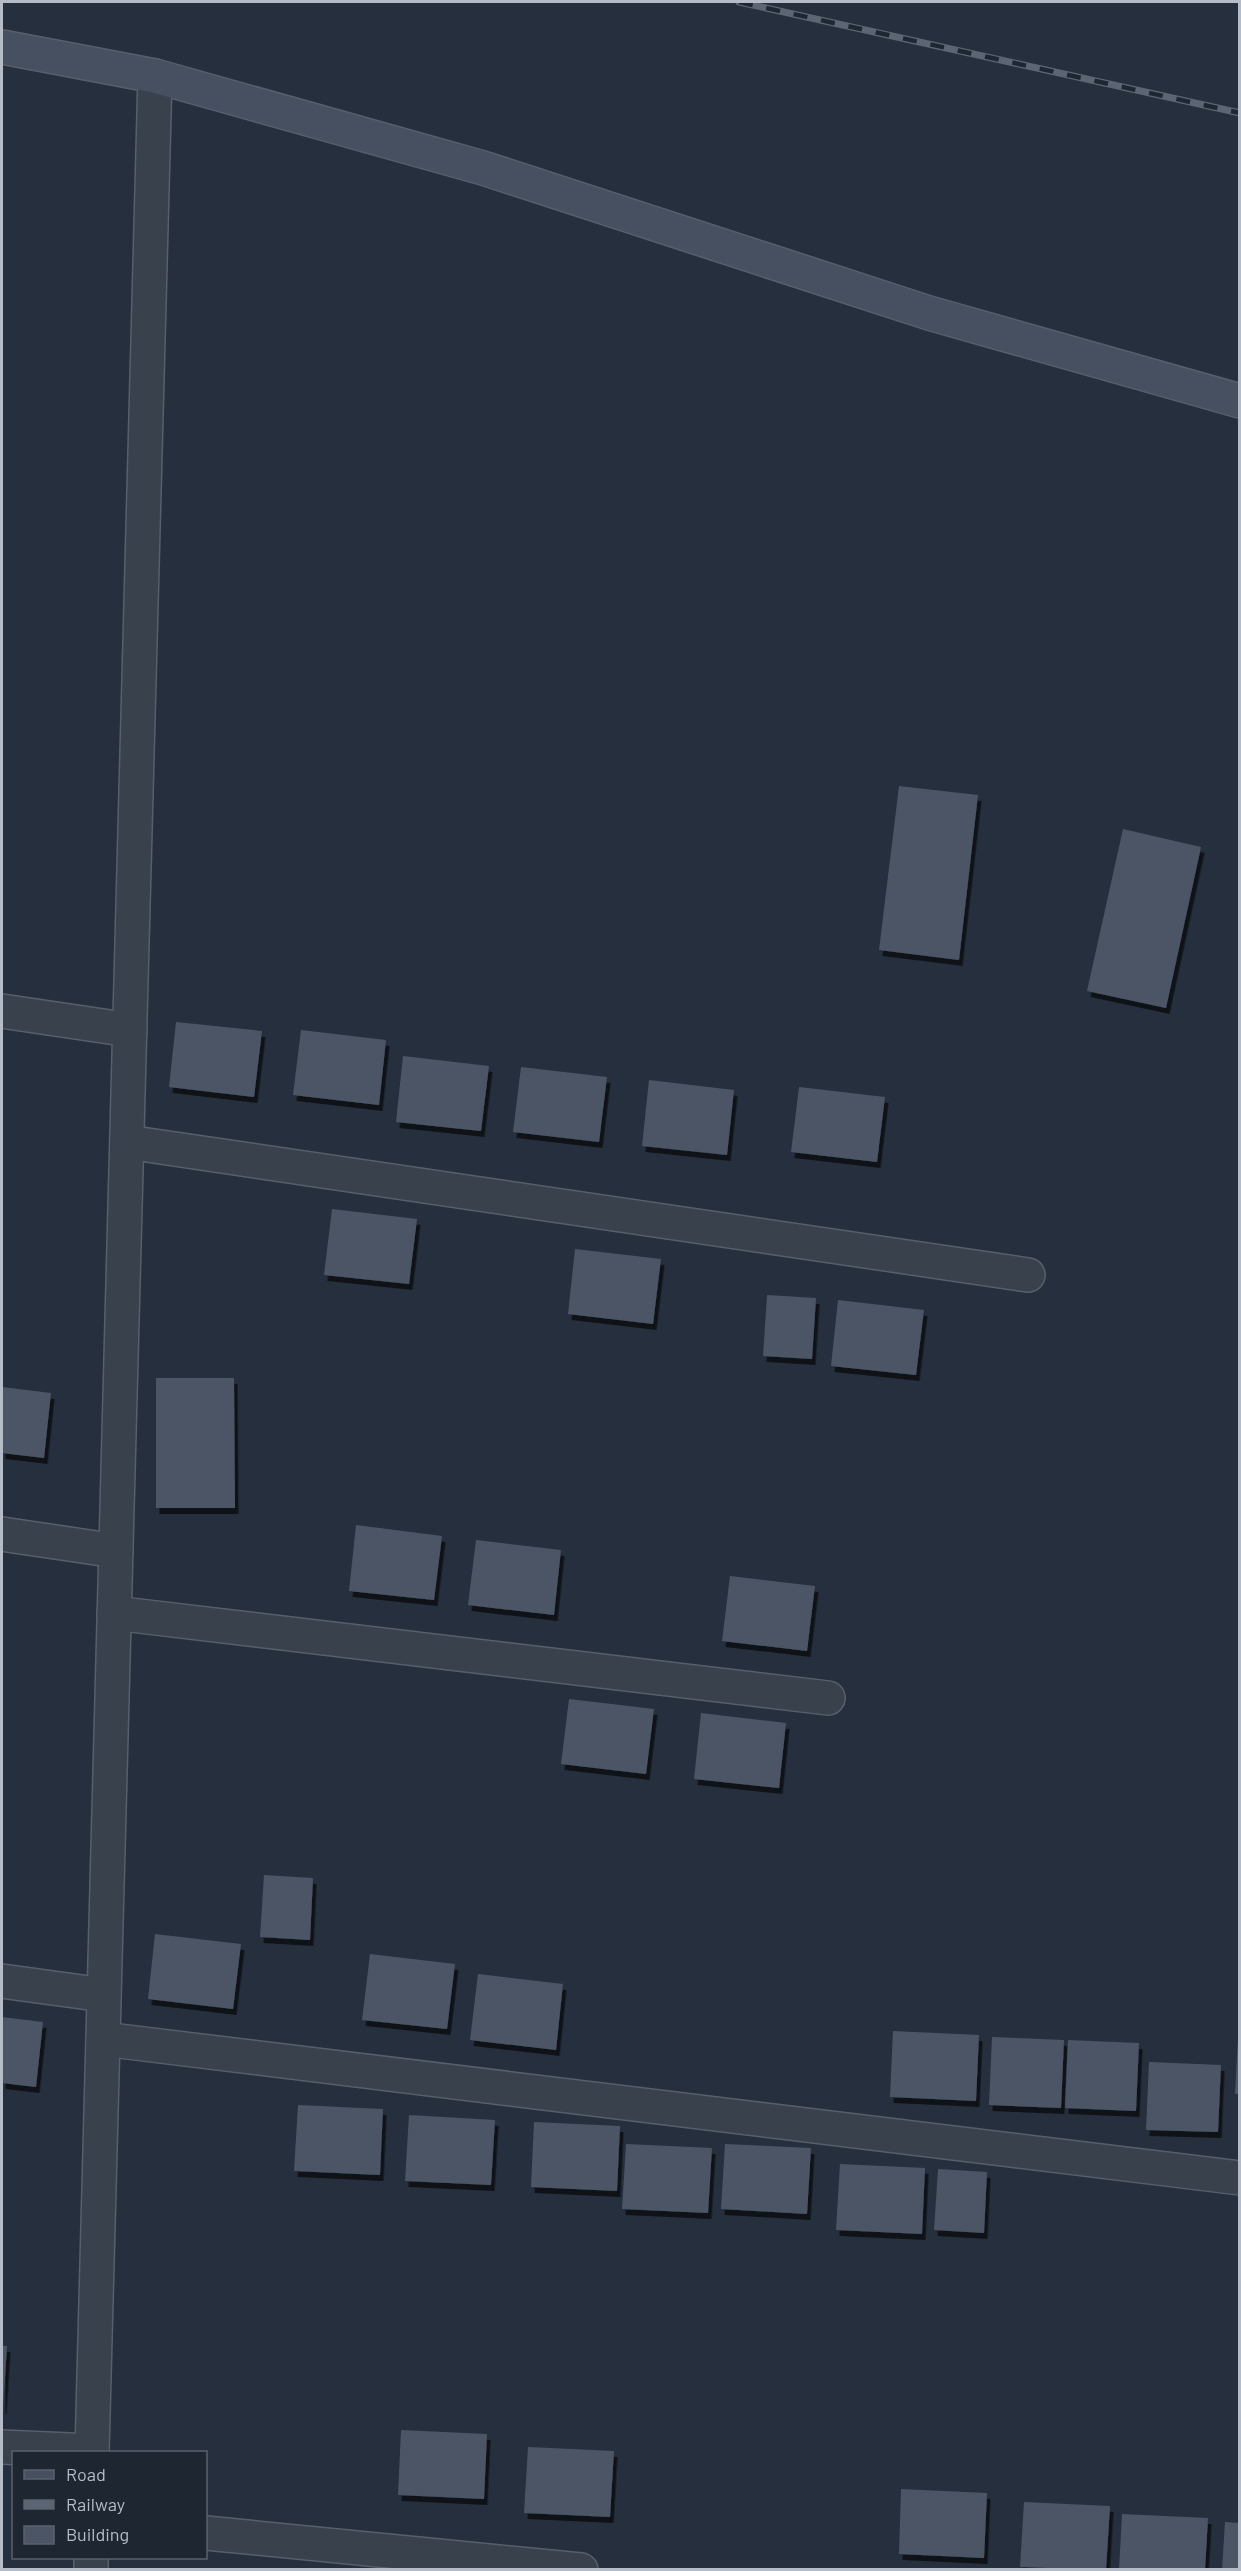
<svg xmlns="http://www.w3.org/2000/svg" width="1241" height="2571" viewBox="0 0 1241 2571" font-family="Barlow,sans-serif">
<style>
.building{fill:#4b5566;filter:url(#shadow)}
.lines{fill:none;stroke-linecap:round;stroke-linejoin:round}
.minor-casing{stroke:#575f6b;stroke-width:36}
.secondary-casing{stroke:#575f6b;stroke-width:36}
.minor{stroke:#39414d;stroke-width:33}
.secondary{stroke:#475060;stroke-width:33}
.rail-casing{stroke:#5b6574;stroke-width:7}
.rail{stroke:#1e2632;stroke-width:4.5;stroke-dasharray:14;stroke-linecap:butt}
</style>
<defs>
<filter id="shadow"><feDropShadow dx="3.5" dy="6" stdDeviation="0" flood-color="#0009"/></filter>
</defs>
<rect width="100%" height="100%" fill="#252f3d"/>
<!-- building -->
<g class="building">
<polygon points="899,786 978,795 959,960 879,950"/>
<polygon points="1123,829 1201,847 1166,1008 1087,991"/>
<polygon points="176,1022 262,1031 254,1097 169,1087"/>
<polygon points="301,1030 386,1040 379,1105 293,1095"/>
<polygon points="403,1056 489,1066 481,1131 396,1122"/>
<polygon points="521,1067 607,1077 599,1142 513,1132"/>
<polygon points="649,1080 734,1090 727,1155 642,1146"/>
<polygon points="799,1087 885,1097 877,1162 791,1152"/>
<polygon points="332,1209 417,1219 409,1284 324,1275"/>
<polygon points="575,1249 661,1259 653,1324 568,1314"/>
<polygon points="767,1295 816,1298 812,1359 763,1356"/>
<polygon points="838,1300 924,1310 916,1375 831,1366"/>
<polygon points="156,1378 234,1378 235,1508 156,1508"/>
<polygon points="2,1387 51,1393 44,1458 2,1453"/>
<polygon points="356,1525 442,1536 434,1600 349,1591"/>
<polygon points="476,1540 561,1550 554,1615 468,1605"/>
<polygon points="730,1576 815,1586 807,1651 722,1641"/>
<polygon points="569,1699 654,1709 646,1774 561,1764"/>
<polygon points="701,1713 786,1723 779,1788 694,1779"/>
<polygon points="264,1875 313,1878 310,1940 260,1937"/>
<polygon points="155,1934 241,1944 233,2009 148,1999"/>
<polygon points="370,1954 455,1964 447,2029 362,2020"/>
<polygon points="478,1974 563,1984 556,2050 470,2040"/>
<polygon points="2,2017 43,2022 36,2087 2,2083"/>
<polygon points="893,2031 979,2035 976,2101 890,2097"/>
<polygon points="992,2037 1064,2040 1061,2108 989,2105"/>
<polygon points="1238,2038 1240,2038 1240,2094 1235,2094"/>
<polygon points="1068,2040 1139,2043 1136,2111 1065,2108"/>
<polygon points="1149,2062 1221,2065 1218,2132 1146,2130"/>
<polygon points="298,2105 383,2109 380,2175 294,2171"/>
<polygon points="409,2115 495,2120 491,2185 405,2181"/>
<polygon points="534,2122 620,2126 617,2191 531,2187"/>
<polygon points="626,2144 712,2148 708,2213 622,2209"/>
<polygon points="725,2144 811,2148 807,2214 721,2209"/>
<polygon points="840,2164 925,2168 922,2234 836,2230"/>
<polygon points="938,2169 987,2172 984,2233 934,2230"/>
<polygon points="2,2346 7,2346 3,2408 2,2408"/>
<polygon points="401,2430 487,2434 484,2499 398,2495"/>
<polygon points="528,2447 614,2451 610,2517 524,2513"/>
<polygon points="901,2489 987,2493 984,2558 899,2554"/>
<polygon points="1024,2502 1110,2506 1106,2570 1020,2567"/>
<polygon points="1122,2514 1208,2518 1205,2570 1119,2570"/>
<polygon points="1225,2522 1240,2523 1240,2570 1222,2570"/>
</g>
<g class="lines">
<!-- minor casing -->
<g class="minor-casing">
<g id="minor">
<polyline points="2,1011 130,1030"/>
<polyline points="127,1142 1028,1275"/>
<polyline points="2,1534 116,1551"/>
<polyline points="114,1613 828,1698"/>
<polyline points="2,1981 104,1995"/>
<polyline points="103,2039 1240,2178"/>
<polyline points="2,2447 92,2451"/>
<polyline points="92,2452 155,76"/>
<polyline points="206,2533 581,2570"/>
<polyline points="91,2570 91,2558"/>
</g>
</g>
<!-- secondary casing -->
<g class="secondary-casing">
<polyline id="secondary" points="2,47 155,76 483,168 929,313 1240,401"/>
</g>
<!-- minor -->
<use href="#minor" class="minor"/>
<!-- secondary -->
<use href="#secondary" class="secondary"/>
<!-- rail casing -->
<g class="rail-casing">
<polyline id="rail" points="739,2 1240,113"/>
</g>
<!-- rail -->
<use href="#rail" class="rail"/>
</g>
<!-- border -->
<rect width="1241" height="2571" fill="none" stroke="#b5bcc8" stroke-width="6"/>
<!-- legend -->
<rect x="12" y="2451" width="195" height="108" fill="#1e2632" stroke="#5a626e" stroke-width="1.5"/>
<rect x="24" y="2470" width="30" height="9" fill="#475060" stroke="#5a626e" stroke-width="1.5"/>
<text x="66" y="2481" font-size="18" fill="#b5bcc8">Road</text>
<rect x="24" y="2500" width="30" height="9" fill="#5b6574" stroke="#5a626e" stroke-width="1.5"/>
<text x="66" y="2511" font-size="18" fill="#b5bcc8">Railway</text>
<rect x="24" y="2526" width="30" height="18" fill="#4b5566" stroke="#5a626e" stroke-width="1.5"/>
<text x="66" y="2541" font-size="18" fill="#b5bcc8">Building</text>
</svg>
